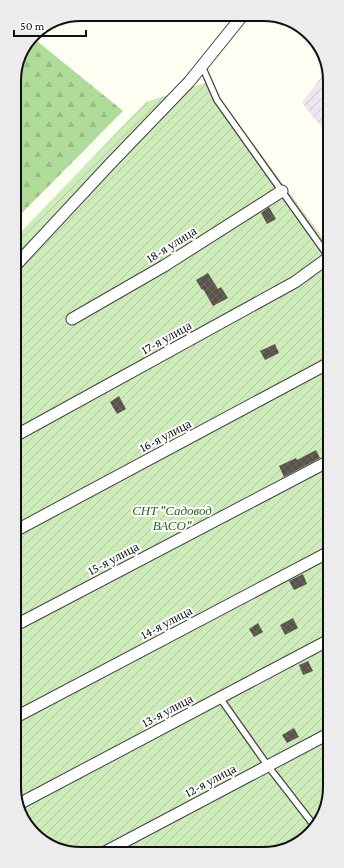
<svg xmlns="http://www.w3.org/2000/svg" width="344" height="868" viewBox="0 0 344 868" font-family="'Crimson Pro',serif">
<style>
.industrial{fill:url(#industrial-furrows)}
.forest{fill:url(#forest-firs)}
.garden{fill:url(#garden-furrows)}
.building{fill:url(#building-cross-hatch)}
.lines{fill:none;stroke-linecap:round;stroke-linejoin:round}
.service-casing{stroke:#434343;stroke-width:8}
.minor-casing{stroke:#434343;stroke-width:13}
.service{stroke:#fff;stroke-width:5.5}
.minor{stroke:#fff;stroke-width:11}
.labels{text-anchor:middle;stroke-width:4;stroke-linejoin:round;paint-order:stroke}
.street-label{font-size:13px;fill:#101010;stroke:#fff}
.park-label{font-size:13px;font-style:italic;fill:#246b1d;stroke:#fff}
.rim{fill:none;stroke:#101010;stroke-width:2}
</style>
<defs>
<pattern id="industrial-furrows" width="10" height="10" patternUnits="userSpaceOnUse"><rect width="10" height="10" fill="#eee5ee"/><path d="M-1 1l2-2M0 10L10 0M9 11l2-2" fill="none" stroke="#cbc3cb"/></pattern>
<pattern id="forest-firs" width="22" height="20" patternUnits="userSpaceOnUse"><rect width="22" height="20" fill="#afdd99"/><path d="M5 1l3.5 6h-7zM16 11l3.5 6h-7z" fill="#96bd83"/></pattern>
<pattern id="garden-furrows" width="10" height="10" patternUnits="userSpaceOnUse"><rect width="10" height="10" fill="#ceebba"/><path d="M-1 1l2-2M0 10L10 0M9 11l2-2" fill="none" stroke="#b0c89f"/></pattern>
<pattern id="building-cross-hatch" width="8" height="8" patternUnits="userSpaceOnUse"><rect width="8" height="8" fill="#59534c"/><path d="M0 0l8 8M0 8l8-8" fill="none" stroke="#6c6761"/></pattern>
</defs>
<rect width="100%" height="100%" fill="#fffef3"/>
<!-- industrial -->
<polygon class="industrial" points="328,68 328,135 302,103"/>
<!-- forest -->
<polygon class="forest" points="32,37 123,111 15,220 14,77 21,52"/>
<!-- garden -->
<polygon class="garden" points="208,82 328,245 330,791 316,828 280,852 68,853 37,837 16,804 15,238 146,102"/>
<!-- building -->
<g class="building">
<polygon points="269,207 276,219 267,224 261,213"/>
<polygon points="208,273 218,289 221,287 228,298 213,306 203,289 202,290 196,280"/>
<polygon points="190,326 192,331 176,339 174,334"/>
<polygon points="275,344 279,353 265,360 260,351"/>
<polygon points="119,396 126,409 117,414 110,402"/>
<polygon points="316,450 320,458 284,477 279,466 296,458 297,460"/>
<polygon points="303,574 307,584 294,590 289,581"/>
<polygon points="293,618 298,628 285,635 280,625"/>
<polygon points="258,623 263,632 254,637 249,629"/>
<polygon points="308,661 313,671 303,675 299,665"/>
<polygon points="294,728 299,737 287,743 282,735"/>
</g>
<g class="lines">
<!-- service casing -->
<g class="service-casing">
<g id="service">
<polyline points="202,66 217,100 328,256"/>
<polyline points="220,698 268,766 316,828"/>
</g>
</g>
<!-- minor casing -->
<g class="minor-casing">
<g id="minor">
<polyline points="15,266 111,163 189,82 243,15"/>
<polyline points="72,319 164,266 282,191"/>
<polyline points="15,436 295,282 328,258"/>
<polyline points="15,531 329,363"/>
<polyline points="16,625 329,461"/>
<polyline points="16,717 329,552"/>
<polyline points="17,805 329,640"/>
<polyline points="279,852 283,850"/>
<polyline points="103,853 330,733"/>
</g>
</g>
<!-- service -->
<use href="#service" class="service"/>
<!-- minor -->
<use href="#minor" class="minor"/>
</g>
<g class="labels">
<!-- street labels -->
<g class="street-label">
<text transform="translate(171 244) rotate(-32)" y="5">18-я улица</text>
<text transform="translate(166 337) rotate(-29)" y="5">17-я улица</text>
<text transform="translate(165 435) rotate(-28)" y="5">16-я улица</text>
<text transform="translate(113 558) rotate(-28)" y="5">15-я улица</text>
<text transform="translate(166 622) rotate(-28)" y="5">14-я улица</text>
<text transform="translate(167 710) rotate(-28)" y="5">13-я улица</text>
<text transform="translate(210 780) rotate(-28)" y="5">12-я улица</text>
</g>
<!-- park labels -->
<g class="park-label">
<text x="172" y="515">СНТ "Садовод<tspan x="172" dy="15">ВАСО"</tspan></text>
</g>
</g>
<!-- crop -->
<path d="M0 0H344V868H0ZM81 21H263A60 60 0 0 1 323 81V787A60 60 0 0 1 263 847H81A60 60 0 0 1 21 787V81A60 60 0 0 1 81 21Z" fill="#ececec" fill-rule="evenodd"/>
<path class="rim" d="M81 21H263A60 60 0 0 1 323 81V787A60 60 0 0 1 263 847H81A60 60 0 0 1 21 787V81A60 60 0 0 1 81 21Z"/>
<!-- scale -->
<path d="M14 30v6h72v-6" fill="none" stroke="#101010" stroke-width="2"/>
<text x="20" y="30" font-size="12" fill="#101010" stroke="#ffffff" stroke-width="3" paint-order="stroke">50 m</text>
</svg>
